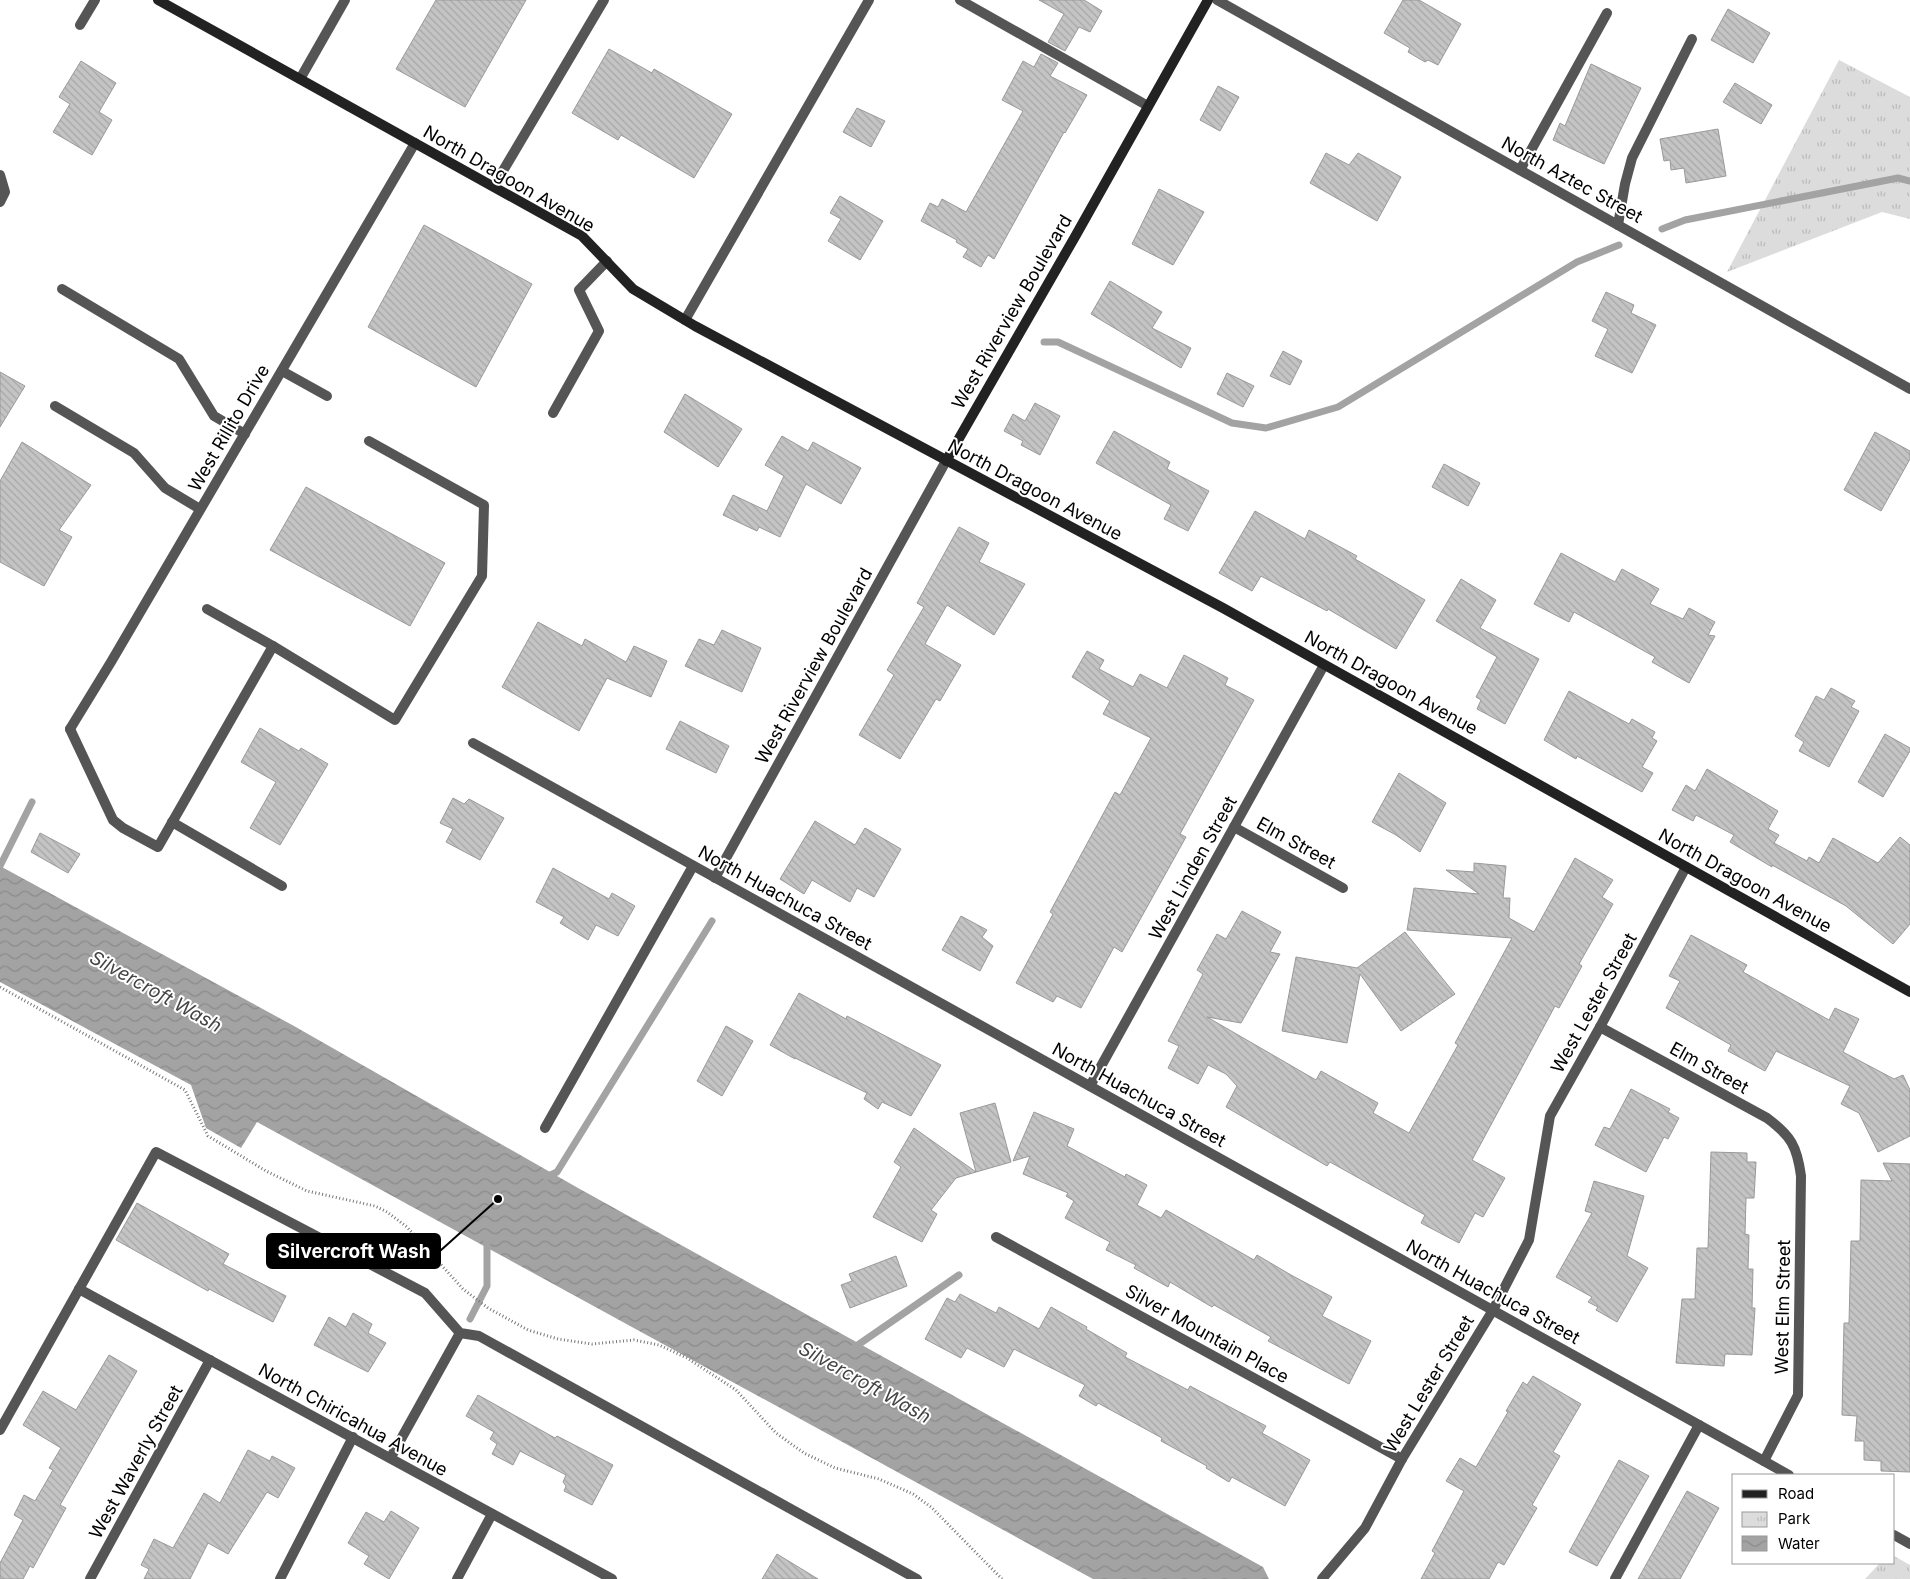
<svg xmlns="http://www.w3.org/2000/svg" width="1910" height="1579" viewBox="0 0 1910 1579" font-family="Inter,sans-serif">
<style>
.park{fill:url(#park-tufts)}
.water{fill:url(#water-waves)}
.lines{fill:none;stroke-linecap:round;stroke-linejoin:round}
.stream{stroke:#a3a3a3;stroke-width:7}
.building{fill:url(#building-back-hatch);stroke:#999}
.path{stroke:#777;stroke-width:3;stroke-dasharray:1 2.5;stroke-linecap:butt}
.lane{stroke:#555;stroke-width:10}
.street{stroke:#555;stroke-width:10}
.secondary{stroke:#222;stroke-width:10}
.labels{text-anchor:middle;stroke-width:4;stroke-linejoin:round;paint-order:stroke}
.street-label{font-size:18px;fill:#000;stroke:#fff}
.water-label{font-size:19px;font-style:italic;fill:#444;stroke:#fff}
.leader{fill:none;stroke:#000;stroke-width:2}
.callout-dot{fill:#000;stroke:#fff;stroke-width:2}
.callout{fill:#000;stroke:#000;stroke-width:2}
.callout-label{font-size:19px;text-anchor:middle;font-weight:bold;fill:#fff}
</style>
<defs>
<pattern id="park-tufts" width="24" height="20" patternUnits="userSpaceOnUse" patternTransform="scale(1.25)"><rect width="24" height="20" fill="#dcdcdc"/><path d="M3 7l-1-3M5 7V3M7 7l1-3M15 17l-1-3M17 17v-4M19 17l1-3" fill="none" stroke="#bbb"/></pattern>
<pattern id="water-waves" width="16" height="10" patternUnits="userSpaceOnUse" patternTransform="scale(1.25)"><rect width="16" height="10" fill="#a3a3a3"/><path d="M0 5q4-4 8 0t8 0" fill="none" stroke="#8b8b8b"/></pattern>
<pattern id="building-back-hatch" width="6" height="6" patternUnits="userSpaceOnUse" patternTransform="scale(1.25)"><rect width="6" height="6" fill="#c4c4c4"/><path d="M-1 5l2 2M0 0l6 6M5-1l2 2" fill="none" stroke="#a7a7a7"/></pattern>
</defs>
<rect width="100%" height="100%" fill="#fff"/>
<!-- park -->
<g class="park">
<polygon points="1839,60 1910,97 1910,219 1882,212 1727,272"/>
<polygon points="1894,1556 1910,1565 1910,1579 1865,1579 1880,1563 1894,1563"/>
</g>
<!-- water -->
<polygon class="water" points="0,866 294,1026 578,1188 1263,1567 1269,1579 1093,1579 257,1122 241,1148 206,1128 191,1085 0,982"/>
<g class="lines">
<!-- stream -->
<g class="stream">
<polyline points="1662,229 1685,220 1898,178 1910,181"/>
<polyline points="1044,342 1058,342 1232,423 1266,428 1338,407 1577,262 1619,245"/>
<polyline points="0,866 32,802"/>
<polyline points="546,1177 557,1172 712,921"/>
<polyline points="470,1319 487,1286 487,1239"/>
<polyline points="852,1349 959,1275"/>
</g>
</g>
<!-- building -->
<g class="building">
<polygon points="436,0 526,0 465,107 396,69"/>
<polygon points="1039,0 1084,0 1102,11 1090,32 1079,27 1065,51 1048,42 1064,14"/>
<polygon points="1403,0 1419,0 1461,24 1438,65 1428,60 1425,62 1408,52 1410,48 1384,33"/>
<polygon points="1728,9 1770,33 1753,63 1711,40"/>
<polygon points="609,49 652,73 654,69 732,114 694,178 621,135 618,140 572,113"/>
<polygon points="1041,54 1058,63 1050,76 1087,95 1065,133 1064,132 994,259 988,255 981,267 963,257 968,249 956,242 957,240 921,221 930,203 938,207 942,199 966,212 1023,111 1002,100 1023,61 1034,67"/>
<polygon points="81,61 116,83 99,112 112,120 92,155 53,132 70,104 59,97"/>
<polygon points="1591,64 1641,88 1604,164 1553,140 1560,123 1565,126"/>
<polygon points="1735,83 1772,105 1761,124 1723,102"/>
<polygon points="1218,86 1239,97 1220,131 1200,120"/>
<polygon points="857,108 885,121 871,147 843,132"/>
<polygon points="1718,129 1726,176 1686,183 1684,168 1671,170 1670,160 1664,161 1660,139"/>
<polygon points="1326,153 1349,165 1358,153 1401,177 1377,221 1310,183"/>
<polygon points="1159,189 1204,212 1173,265 1132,244"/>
<polygon points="840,196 883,221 860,260 828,241 841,219 830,213"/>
<polygon points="424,225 532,284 476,387 368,327"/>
<polygon points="1110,281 1162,312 1152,328 1191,348 1181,368 1091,314"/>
<polygon points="1606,292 1634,305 1631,313 1656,325 1632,373 1595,356 1608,329 1592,321"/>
<polygon points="1283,351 1302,361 1290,385 1270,376"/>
<polygon points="0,372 25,386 0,427"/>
<polygon points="1227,373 1254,386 1243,407 1217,394"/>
<polygon points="685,394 742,429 718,467 664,432"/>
<polygon points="1035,403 1060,416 1040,455 1021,445 1023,441 1004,431 1013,414 1025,421"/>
<polygon points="1114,431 1170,462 1167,469 1209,491 1188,531 1164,519 1171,505 1096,463"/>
<polygon points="1875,432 1910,451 1910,459 1881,511 1844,490"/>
<polygon points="782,436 808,451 813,442 861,468 841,504 806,484 780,537 759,527 757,531 723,515 733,495 767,511 784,476 765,465"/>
<polygon points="22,442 91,485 59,530 72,537 44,586 0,562 0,481"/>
<polygon points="1444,464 1480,483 1468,506 1432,487"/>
<polygon points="306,487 445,563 410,626 270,550"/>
<polygon points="1255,511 1305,539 1309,530 1357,556 1355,559 1425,600 1396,649 1328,609 1327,611 1261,576 1252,591 1219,573"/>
<polygon points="959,527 989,543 979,562 1025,584 994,635 947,605 925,644 961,665 940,701 936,699 900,759 859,735 894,675 887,670 924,607 917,603"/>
<polygon points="1561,553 1615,582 1622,569 1659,589 1650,604 1683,619 1689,608 1715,622 1708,635 1715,636 1689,683 1652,662 1655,657 1574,612 1569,622 1534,604"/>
<polygon points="1461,579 1496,600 1480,628 1539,659 1505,724 1477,709 1481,700 1476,697 1497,657 1436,621"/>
<polygon points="538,622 582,646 585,639 626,662 634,646 667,661 651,697 607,678 579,731 502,687"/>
<polygon points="722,630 761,648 742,692 685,666 699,639 714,645"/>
<polygon points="1087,651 1104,660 1099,669 1133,687 1140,674 1167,688 1184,655 1228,678 1225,685 1254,700 1180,834 1186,837 1122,952 1114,947 1081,1008 1057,996 1053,1002 1016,983 1053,914 1050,912 1115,792 1120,795 1151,738 1103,714 1110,701 1072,677"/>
<polygon points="1831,688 1855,701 1851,707 1859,711 1829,767 1799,751 1804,742 1795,736 1816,696 1824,700"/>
<polygon points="1569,691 1629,724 1632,719 1655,732 1652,738 1657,741 1642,767 1653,773 1642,792 1577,756 1576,759 1544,740"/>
<polygon points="680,721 729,746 716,773 666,749"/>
<polygon points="260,728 299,751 301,748 328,764 280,845 250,828 276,782 241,762"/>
<polygon points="1885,734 1910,748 1910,751 1883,797 1858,782"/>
<polygon points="1707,769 1778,811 1768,829 1779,835 1774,843 1807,861 1809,857 1819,863 1833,838 1878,863 1900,837 1910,845 1910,924 1893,944 1846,906 1772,865 1772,867 1730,842 1734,835 1696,815 1693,821 1672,810 1686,785 1695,791"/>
<polygon points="1399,773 1446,803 1420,852 1396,835 1372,822"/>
<polygon points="453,798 464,804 469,799 504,818 480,860 446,842 453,829 440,823"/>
<polygon points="815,821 855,845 865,828 901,849 874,897 857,888 850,902 812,880 804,894 780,879"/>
<polygon points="40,833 80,854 68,873 31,852"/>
<polygon points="1575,858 1613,880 1602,897 1613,904 1579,964 1582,966 1559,1008 1555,1006 1472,1160 1505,1178 1483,1217 1475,1213 1459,1243 1421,1223 1425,1215 1330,1162 1327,1166 1226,1107 1237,1086 1226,1074 1208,1065 1198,1084 1168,1068 1179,1046 1168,1041 1203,974 1197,970 1217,934 1226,939 1242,911 1281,932 1270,952 1280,954 1241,1023 1207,1017 1316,1080 1321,1071 1378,1103 1373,1113 1409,1133 1458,1045 1455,1043 1512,938 1407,930 1414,888 1479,894 1446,870 1474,872 1474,863 1506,866 1503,898 1510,898 1509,918 1534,932"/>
<polygon points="553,868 609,899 612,893 635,906 618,936 596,925 588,940 560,923 564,917 536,902"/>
<polygon points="961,916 987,930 982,937 993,946 980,971 942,950"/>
<polygon points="1405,932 1455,994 1401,1031 1360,974 1347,1043 1282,1031 1296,957 1357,968"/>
<polygon points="1691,935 1747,965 1743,972 1829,1020 1835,1008 1859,1019 1843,1052 1894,1079 1903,1075 1910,1090 1910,1136 1878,1152 1859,1113 1841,1104 1850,1086 1776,1051 1765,1071 1728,1051 1731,1045 1666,1008 1680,981 1669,976"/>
<polygon points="799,993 846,1019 847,1016 941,1065 911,1116 882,1102 878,1109 864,1099 867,1093 795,1058 795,1059 770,1045"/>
<polygon points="726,1026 753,1041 722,1096 697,1081"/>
<polygon points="1631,1089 1670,1109 1668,1112 1679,1118 1668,1139 1664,1137 1646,1172 1595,1145 1604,1127 1610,1129"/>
<polygon points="995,1103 1011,1162 976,1172 960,1113"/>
<polygon points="1034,1112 1074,1129 1067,1146 1125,1177 1126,1174 1147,1185 1137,1205 1161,1218 1166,1210 1254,1260 1257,1255 1291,1275 1332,1297 1322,1316 1371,1341 1349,1384 1268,1341 1271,1337 1214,1305 1212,1307 1170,1282 1168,1287 1134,1268 1136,1265 1106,1250 1110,1242 1065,1218 1074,1201 1066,1196 1068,1193 1023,1174 1030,1156 1013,1161"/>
<polygon points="914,1128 976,1172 956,1178 931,1210 937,1214 922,1242 873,1217 901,1167 894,1162"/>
<polygon points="1711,1152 1747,1153 1747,1162 1756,1162 1754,1198 1746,1198 1745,1234 1749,1235 1748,1269 1753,1269 1752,1308 1755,1308 1752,1355 1725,1354 1724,1366 1676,1363 1682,1299 1695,1299 1697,1248 1708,1248"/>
<polygon points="1883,1163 1910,1164 1910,1472 1881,1471 1881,1461 1864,1460 1864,1441 1855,1441 1857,1416 1842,1415 1844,1323 1849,1323 1851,1241 1860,1241 1861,1180 1892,1181"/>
<polygon points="1594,1181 1644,1196 1627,1256 1648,1268 1617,1322 1596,1310 1598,1307 1588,1302 1592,1297 1556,1277 1592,1213 1585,1211"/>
<polygon points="137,1203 229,1254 223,1264 286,1296 273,1322 209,1289 208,1291 116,1240"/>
<polygon points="896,1256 907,1286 850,1308 841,1285 852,1281 849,1274"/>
<polygon points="960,1294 996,1313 999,1307 1039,1329 1051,1307 1087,1327 1086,1329 1127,1353 1125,1357 1188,1390 1190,1386 1266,1426 1262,1433 1310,1460 1285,1506 1232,1477 1229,1482 1206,1468 1207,1466 1161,1441 1162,1438 1098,1403 1096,1406 1079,1396 1085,1385 1014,1349 1004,1367 967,1348 961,1358 925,1339 947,1298 955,1302"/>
<polygon points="353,1313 372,1324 368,1333 386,1343 368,1372 314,1345 329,1317 346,1327"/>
<polygon points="109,1355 137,1371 60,1505 66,1508 33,1568 30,1566 23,1579 0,1579 0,1563 23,1520 14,1515 24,1495 35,1501 53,1470 49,1468 61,1448 23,1425 43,1391 76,1410"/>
<polygon points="1533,1376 1581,1404 1553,1452 1560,1456 1532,1505 1537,1508 1504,1565 1498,1562 1489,1579 1421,1579 1435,1553 1432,1551 1464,1491 1446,1481 1460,1458 1476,1467 1508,1412 1506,1411 1523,1382 1527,1385"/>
<polygon points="478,1395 555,1438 557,1436 613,1465 592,1505 564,1491 566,1486 563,1482 566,1475 520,1451 513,1465 492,1454 497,1444 490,1439 494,1432 466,1416"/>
<polygon points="248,1450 270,1461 272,1456 295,1468 278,1498 267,1492 228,1554 208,1543 190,1579 144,1579 149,1569 141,1565 154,1539 173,1548 204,1493 220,1503"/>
<polygon points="1619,1460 1649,1476 1597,1566 1569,1552"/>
<polygon points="1687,1491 1719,1508 1680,1579 1638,1579"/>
<polygon points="391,1511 419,1528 389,1579 364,1564 369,1556 348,1543 366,1512 384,1522"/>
<polygon points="777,1554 818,1579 762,1579"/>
</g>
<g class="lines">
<!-- path -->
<polyline class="path" points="0,987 185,1090 208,1136 266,1171 307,1191 375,1206 387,1212 407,1227 463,1289 488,1308 528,1330 558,1339 592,1344 634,1340 659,1345 687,1358 736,1390 776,1433 804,1453 835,1468 879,1479 913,1494 931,1507 1002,1579"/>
<!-- lane -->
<g class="lane">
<polyline points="960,0 1148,106"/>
<polyline points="80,25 95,0"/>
<polyline points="300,79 345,0"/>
<polyline points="1520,170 1607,13"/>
<polyline points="0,175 5,192 0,202"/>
<polyline points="494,186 604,0"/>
<polyline points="1618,225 1625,184 1632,158 1692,39"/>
<polyline points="62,289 179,359 214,416 245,434"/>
<polyline points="685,320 869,0"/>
<polyline points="282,371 327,396"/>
<polyline points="55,406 134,453 165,488 200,509"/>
<polyline points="553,413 599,331 579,290 607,261"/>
<polyline points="273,646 395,720 482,576 484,505 369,441"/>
<polyline points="70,729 113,820 123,828 158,847 273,646 207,609"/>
<polyline points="172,822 282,886"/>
<polyline points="0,1430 156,1152 425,1293 460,1333 479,1336 917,1579"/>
<polyline points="280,1579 353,1437"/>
<polyline points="1615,1579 1699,1425"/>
</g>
<!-- street -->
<g class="street">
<polyline points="1217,0 1910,389"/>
<polyline points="70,729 111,662 415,143"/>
<polyline points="473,743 1789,1475"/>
<polyline points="1234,827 1343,888"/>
<polyline points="715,878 946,461"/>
<path d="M1600 1027 1767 1118C1791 1136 1797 1146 1801 1176L1798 1395 1764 1461"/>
<polyline points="1090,1086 1324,665"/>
<polyline points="545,1128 693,866"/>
<polyline points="996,1237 1402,1459"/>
<polyline points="79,1289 612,1579"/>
<polyline points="391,1457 460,1333"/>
<polyline points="1894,1535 1910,1544"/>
<polyline points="90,1579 210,1360"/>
<polyline points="457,1579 492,1514"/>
<polyline points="1322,1579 1365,1528 1402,1459 1493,1310 1529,1240 1550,1116 1600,1027 1686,867"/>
</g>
<!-- secondary -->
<g class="secondary">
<polyline points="158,0 582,236 633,289 695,326 1223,608 1910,992"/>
<polyline points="946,461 1076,235 1208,0"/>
</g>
</g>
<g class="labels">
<!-- street labels -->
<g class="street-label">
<text transform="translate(509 179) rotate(30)" y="6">North Dragoon Avenue</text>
<text transform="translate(1572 180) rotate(29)" y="6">North Aztec Street</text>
<text transform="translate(1012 312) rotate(-60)" y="6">West Riverview Boulevard</text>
<text transform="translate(229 428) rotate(-60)" y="6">West Rillito Drive</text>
<text transform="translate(1035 490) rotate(28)" y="6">North Dragoon Avenue</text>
<text transform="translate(814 666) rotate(-61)" y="6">West Riverview Boulevard</text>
<text transform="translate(1391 683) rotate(29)" y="6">North Dragoon Avenue</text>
<text transform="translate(1296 843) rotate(29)" y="6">Elm Street</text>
<text transform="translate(1193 868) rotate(-61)" y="6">West Linden Street</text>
<text transform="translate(1745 881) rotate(29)" y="6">North Dragoon Avenue</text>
<text transform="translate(785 898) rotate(29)" y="6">North Huachuca Street</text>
<text transform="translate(1594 1003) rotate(-61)" y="6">West Lester Street</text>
<text transform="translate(1709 1068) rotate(29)" y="6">Elm Street</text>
<text transform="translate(1139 1095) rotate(29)" y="6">North Huachuca Street</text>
<text transform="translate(1493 1292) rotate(29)" y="6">North Huachuca Street</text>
<text transform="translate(1783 1307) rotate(-89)" y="6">West Elm Street</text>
<text transform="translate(1207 1334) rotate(29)" y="6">Silver Mountain Place</text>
<text transform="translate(1429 1384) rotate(-59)" y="6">West Lester Street</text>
<text transform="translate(353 1420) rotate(29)" y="6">North Chiricahua Avenue</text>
<text transform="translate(136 1462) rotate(-61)" y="6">West Waverly Street</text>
</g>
<!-- water labels -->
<g class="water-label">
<text transform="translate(156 991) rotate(29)" y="7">Silvercroft Wash</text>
<text transform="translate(865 1382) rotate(29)" y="7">Silvercroft Wash</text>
</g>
</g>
<!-- callouts -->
<path class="leader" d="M498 1199L440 1251"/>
<circle class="callout-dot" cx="498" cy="1199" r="5"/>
<rect class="callout" x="267" y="1234" width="173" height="34" rx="5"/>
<g class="callout-label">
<text x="354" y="1258">Silvercroft Wash</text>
</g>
<!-- legend -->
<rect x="1732" y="1474" width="162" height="90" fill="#ffffff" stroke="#999999"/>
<rect x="1742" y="1490" width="25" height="8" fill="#222222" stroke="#999999"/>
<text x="1778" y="1499" font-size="15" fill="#000000">Road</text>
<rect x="1742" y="1512" width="25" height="15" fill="url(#park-tufts)" stroke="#999999"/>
<text x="1778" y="1524" font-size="15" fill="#000000">Park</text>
<rect x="1742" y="1536" width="25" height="15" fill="url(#water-waves)" stroke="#999999"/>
<text x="1778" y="1549" font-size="15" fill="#000000">Water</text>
</svg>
